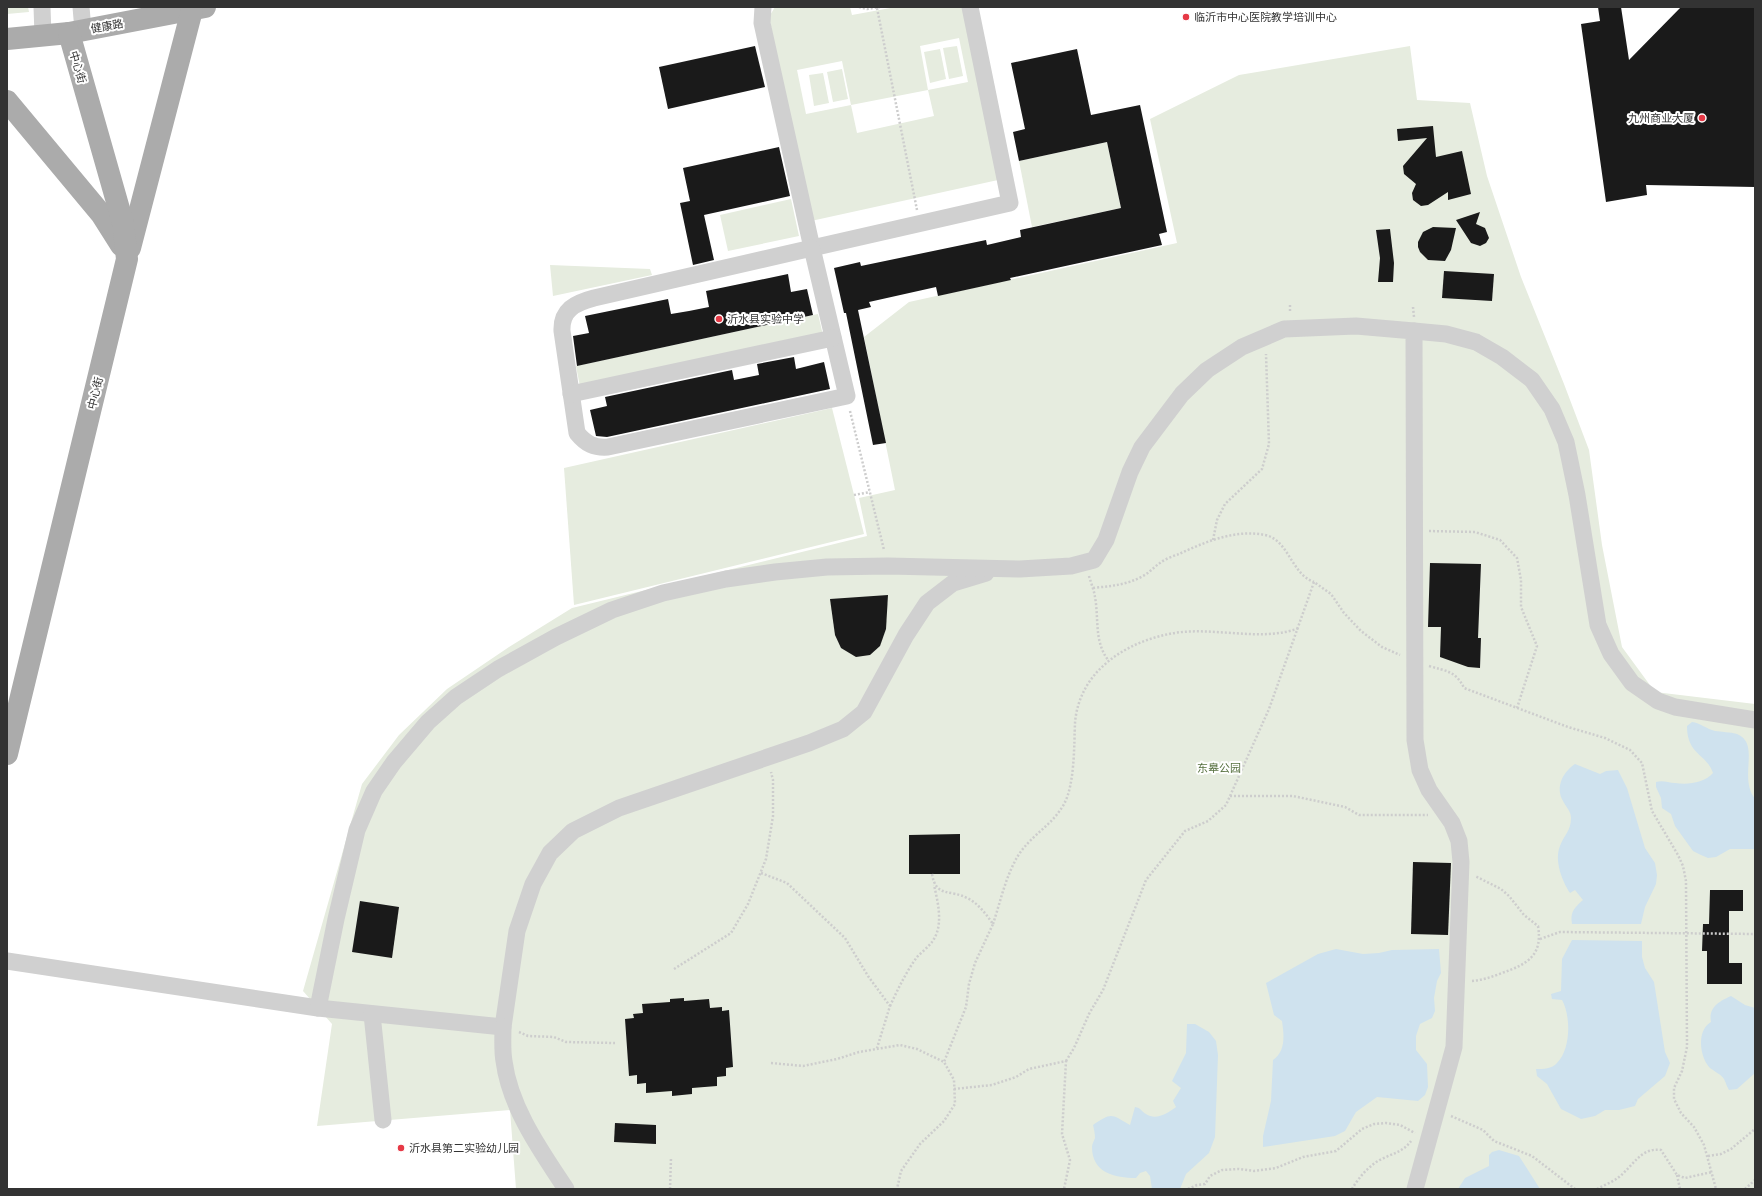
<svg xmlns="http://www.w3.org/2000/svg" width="1762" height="1196" viewBox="0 0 1762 1196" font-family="Figtree,'Noto Sans SC',sans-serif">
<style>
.green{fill:#e6ecdf;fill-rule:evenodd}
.water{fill:#cfe2ee}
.building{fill:#1a1a1a}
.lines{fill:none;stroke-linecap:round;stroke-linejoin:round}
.path{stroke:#cdcdcd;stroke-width:2.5;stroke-dasharray:2 2;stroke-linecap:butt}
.minor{stroke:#d0d0d0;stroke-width:17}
.major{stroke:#ababab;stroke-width:22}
.poi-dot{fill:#e63946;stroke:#fff;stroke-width:1.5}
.labels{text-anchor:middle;stroke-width:4;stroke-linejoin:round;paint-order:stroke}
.poi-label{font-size:11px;fill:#333;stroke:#fff;text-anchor:start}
.street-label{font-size:11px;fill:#333;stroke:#fff}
.park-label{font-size:11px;fill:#56703f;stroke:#fff}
</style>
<rect width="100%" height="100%" fill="#fff"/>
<!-- green -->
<g class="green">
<polygon points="7,7 28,7 29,12 7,14"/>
<path d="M775 7H850L852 15 896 7H962L998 180 811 221 769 17ZM959 38 968 82 928 90 920 46ZM842 61 851 105 806 114 797 70ZM928 90 934 116 857 133 851 105Z"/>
<polygon points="957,46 963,76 949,79 943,48"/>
<polygon points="1410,46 1417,100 1470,103 1487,176 1521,277 1564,384 1589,450 1602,545 1622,647 1655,692 1755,704 1755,1189 516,1189 510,1110 317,1126 332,1024 303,991 362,784 399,735 447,689 509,647 572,608 867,536 859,498 895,490 864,337 909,302 1177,243 1150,119 1239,75"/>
<polygon points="940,49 946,79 930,83 924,52"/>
<polygon points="842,69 848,99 833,102 827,72"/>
<polygon points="823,73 829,103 814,106 809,75"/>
<polygon points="1107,142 1121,208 1032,227 1019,161"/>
<polygon points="791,199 799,236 728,251 720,215"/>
<polygon points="550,265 650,269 652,275 553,296"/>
<polygon points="818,314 823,335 580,387 576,366"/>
<polygon points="832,408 864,534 574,605 564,468"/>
</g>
<!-- water -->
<g class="water">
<path d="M1692 722C1700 723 1707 729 1715 731 1722 732 1730 732 1737 734 1761 744 1738 777 1755 799V849H1730L1716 857 1708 858 1701 855 1693 851 1675 826 1671 814 1662 808 1661 798 1656 787V782C1664 780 1668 783 1675 783 1688 785 1704 783 1713 773 1706 753 1687 755 1687 726Z"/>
<path d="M1575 764 1600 774 1606 771 1618 770 1627 788 1645 848 1655 863 1657 875 1656 884 1645 907 1641 924H1572C1570 912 1574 908 1583 900L1575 890 1570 893C1562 881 1554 860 1560 846 1564 835 1571 831 1571 818 1571 811 1566 807 1563 801 1555 787 1563 772 1575 764Z"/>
<path d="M1572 940 1642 941V957L1645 968 1654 982 1665 1052 1670 1063 1665 1076 1638 1099 1635 1106 1619 1110H1605L1595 1116 1581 1119 1561 1109 1547 1084 1537 1076 1536 1069C1543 1069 1552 1069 1557 1063 1571 1049 1571 1016 1562 1000L1552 999 1551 994 1561 991 1562 959Z"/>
<path d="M1336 949 1363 954 1379 953 1392 950 1439 949 1441 973 1437 981 1434 998 1435 1011 1432 1018 1420 1024 1416 1036V1050L1427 1064 1428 1087 1425 1095 1418 1101 1377 1097 1356 1112 1345 1131 1335 1136 1263 1147V1136L1271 1101 1273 1060C1286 1051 1284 1035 1282 1021L1274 1015 1266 983 1318 954Z"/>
<path d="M1731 996 1745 1005 1755 1008V1073L1737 1089 1729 1090C1727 1087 1726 1083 1724 1079 1721 1074 1713 1071 1709 1067 1699 1055 1697 1030 1711 1022 1708 1007 1720 1001 1731 996Z"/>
<path d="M1187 1024H1195L1209 1032 1216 1041 1218 1055 1215 1137 1209 1153 1186 1174 1180 1189H1152L1150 1176 1146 1171 1140 1173 1136 1178C1115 1178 1092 1173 1092 1147 1092 1144 1094 1141 1095 1138 1095 1134 1094 1129 1093 1125 1112 1112 1111 1114 1130 1125L1135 1107C1141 1108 1141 1111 1146 1114 1156 1121 1168 1113 1176 1107L1173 1101 1181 1088 1172 1081 1186 1053Z"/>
<polygon points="1499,1150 1519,1156 1540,1189 1458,1189 1465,1178 1489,1166 1489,1155 1492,1152"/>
</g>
<!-- building -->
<g class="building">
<polygon points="1598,7 1621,7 1629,60 1681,7 1755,7 1755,187 1646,185 1647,195 1606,202 1581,24 1600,21"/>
<polygon points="755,46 765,87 668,109 659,67"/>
<polygon points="1077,49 1091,115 1140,105 1167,232 1159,234 1162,245 1010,278 1011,280 938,296 936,287 869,302 871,307 858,310 886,443 873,445 846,313 844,313 834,268 860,262 861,266 986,240 987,245 1021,237 1020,230 1121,208 1107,142 1019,161 1013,132 1025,129 1011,63"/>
<polygon points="1433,126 1436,157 1462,151 1471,194 1448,200 1448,192 1428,205 1421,206 1413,200 1412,193 1416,184 1404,174 1403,166 1427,138 1398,141 1397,129"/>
<polygon points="779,147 790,196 704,215 714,260 693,265 680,203 690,201 683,168"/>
<polygon points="1480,212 1476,224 1485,228 1489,238 1486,243 1480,246 1471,243 1456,220"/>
<polygon points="1433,227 1456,228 1451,250 1445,261 1428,260 1420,252 1418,247 1418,242 1423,232"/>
<polygon points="1390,229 1394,263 1393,282 1378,282 1380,258 1376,230"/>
<polygon points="1444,271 1494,274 1492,301 1442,298"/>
<polygon points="788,274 791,292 807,289 813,315 577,366 573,336 589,333 585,316 668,299 671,314 689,311 709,307 706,291"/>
<polygon points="794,357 796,369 824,362 830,389 607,437 596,436 590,410 607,406 605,397 732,370 734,380 759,375 757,364"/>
<polygon points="1430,563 1481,564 1478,638 1481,638 1480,668 1468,667 1440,657 1441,627 1428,627"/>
<polygon points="888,595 886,629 880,646 870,655 856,657 841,648 835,635 830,599"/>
<polygon points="960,834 960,874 909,874 909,835"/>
<polygon points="1413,862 1451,863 1448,935 1411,934"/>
<polygon points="1710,890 1743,890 1743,911 1729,911 1729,963 1742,963 1742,984 1707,984 1707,951 1702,951 1703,924 1709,924"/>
<polygon points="360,901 399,907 392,958 352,952"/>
<polygon points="684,998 684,1001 709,999 710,1008 722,1007 722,1011 729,1010 733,1067 726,1068 726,1076 717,1077 717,1086 692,1088 692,1094 672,1096 672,1091 646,1093 646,1083 637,1084 637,1075 629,1076 625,1019 634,1018 633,1014 643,1013 642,1004 670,1002 670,999"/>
<polygon points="615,1123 656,1125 656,1144 614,1142"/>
</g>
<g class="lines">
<!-- path -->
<g class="path">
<polyline points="859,7 867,9 880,7"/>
<polyline points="877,8 917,210"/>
<polyline points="1290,305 1290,313"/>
<polyline points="1413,307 1414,317"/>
<polyline points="850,411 884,550"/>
<polyline points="854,495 870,492"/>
<polyline points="1429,531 1475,532 1500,540 1517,558 1521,580 1521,607 1537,646 1517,708"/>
<polyline points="1213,540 1217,520 1225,504 1262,469 1269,444 1266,354"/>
<path d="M1089 576C1091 583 1094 590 1095 597 1099 619 1094 641 1108 660"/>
<path d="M1093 588C1111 586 1127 585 1143 576 1149 573 1154 567 1160 563 1165 559 1173 556 1179 554 1205 542 1235 529 1265 535 1289 540 1291 574 1314 582"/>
<path d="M1429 666C1446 671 1456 671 1464 688L1568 727 1605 738 1630 750 1642 763 1652 811 1678 855 1683 866 1686 881 1687 1047 1682 1071 1674 1088V1099L1681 1113 1694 1127 1704 1145 1716 1189"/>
<polyline points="1230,796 1293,796 1345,807 1359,815 1428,815"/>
<polyline points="761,873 787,883 845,938 868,976 890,1006 877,1048"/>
<path d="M932 874C936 898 950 889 967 898 978 903 986 914 993 924L975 963 969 984 966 1007 944 1062"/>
<path d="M993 924C1001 900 1007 870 1022 850 1036 832 1053 824 1064 804 1075 784 1074 744 1075 723 1079 672 1124 643 1169 634 1210 625 1261 643 1299 628"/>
<polyline points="1540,939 1560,932 1755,934"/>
<polyline points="674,969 731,933 748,904 766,859 773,816 773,780 771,772"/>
<path d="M1472 981C1482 980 1492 977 1502 973 1527 964 1543 956 1538 926L1524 915 1509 896 1501 889 1475 876"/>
<path d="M890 1006C898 989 906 972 917 957 922 952 928 947 932 942 944 926 938 903 934 885"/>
<polyline points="519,1032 528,1036 554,1037 566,1042 615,1043"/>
<polyline points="1066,1061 1074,1048 1089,1014 1103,990 1146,880 1185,831 1208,821 1226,805 1269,709 1314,582 1331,594 1344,613 1361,631 1382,647 1400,655"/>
<polyline points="771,1063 803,1066 837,1059 859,1052 900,1045 917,1049 944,1062 954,1080 955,1104 944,1121 920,1144 901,1171 897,1189"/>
<polyline points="954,1089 992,1085 1016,1077 1029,1069 1066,1061 1062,1134 1070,1160 1064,1189"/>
<polyline points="1451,1116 1483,1130 1494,1141 1532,1156 1575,1189"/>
<polyline points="1708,1156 1721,1154 1731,1149 1755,1129"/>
<polyline points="1677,1175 1680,1189"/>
<polyline points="670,1189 671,1158"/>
<polyline points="1188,1189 1197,1185 1205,1184 1210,1176 1222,1170 1239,1169 1254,1171 1276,1168 1303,1157 1336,1151 1362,1129 1374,1124 1386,1123 1400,1125 1415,1133"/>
<path d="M1352 1189C1359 1177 1371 1163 1384 1158 1394 1153 1404 1151 1411 1141"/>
<path d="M1597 1189C1604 1185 1613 1182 1619 1177 1633 1166 1641 1147 1661 1150L1677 1175 1685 1178 1712 1172"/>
<polyline points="1745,1189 1755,1180"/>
</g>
<!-- minor -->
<g class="minor">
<polyline points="42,7 43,35"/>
<polyline points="81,7 83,30"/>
<polyline points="763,7 762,23 812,248 1010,203 970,7"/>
<path d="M812 248 847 396 608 447C594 448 586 444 577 433L562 331C561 310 575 303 594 298Z"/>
<polyline points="1414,331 1446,334 1476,342 1502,357 1532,380 1552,409 1566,442 1577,495 1598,625 1611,654 1632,683 1658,701 1675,707 1755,720"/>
<polyline points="571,394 833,338"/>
<polyline points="7,961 318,1008 503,1027 517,931 533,884 550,853 573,831 619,808 809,743 843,729 864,712 906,635 927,603 953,583 986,573"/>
<polyline points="318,1008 336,919 357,830 374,791 394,762 428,722 456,697 498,669 556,637 612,610 663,593 726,579 775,572 827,567 888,566 1020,569 1071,566 1094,560 1106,540 1130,472 1142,447 1182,394 1207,370 1242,347 1284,329 1356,326 1414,331 1415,740 1420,770 1429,790 1452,823 1459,841 1461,862 1454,1047 1415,1189"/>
<polyline points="372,1014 383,1120"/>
<path d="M503 1027C503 1038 502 1050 504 1061 510 1108 541 1151 566 1189"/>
</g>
<!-- major -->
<g class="major">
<polyline points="7,39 69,33 205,7"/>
<polyline points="7,101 102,215 121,245"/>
<polyline points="130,248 192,10"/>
<polyline points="7,754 127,259 123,223 69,33"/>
</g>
</g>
<!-- markers -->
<g class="poi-dot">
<circle cx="1186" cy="17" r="4"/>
<circle cx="1702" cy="118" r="4"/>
<circle cx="719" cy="319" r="4"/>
<circle cx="401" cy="1148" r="4"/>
</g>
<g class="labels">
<!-- poi labels -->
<g class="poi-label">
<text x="1194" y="21">临沂市中心医院教学培训中心</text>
<text x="1694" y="122" text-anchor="end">九州商业大厦</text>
<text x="727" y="323">沂水县实验中学</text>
<text x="409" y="1152">沂水县第二实验幼儿园</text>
</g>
<!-- street labels -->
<g class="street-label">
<text transform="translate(107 26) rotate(-10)" y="4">健康路</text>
<text transform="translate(78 67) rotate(74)" y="4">中心街</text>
<text transform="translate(95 393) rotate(-76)" y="4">中心街</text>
</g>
<!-- park labels -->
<g class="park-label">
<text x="1219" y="772">东皋公园</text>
</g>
</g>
<!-- border -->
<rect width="1762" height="1196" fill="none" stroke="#333333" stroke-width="16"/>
</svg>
